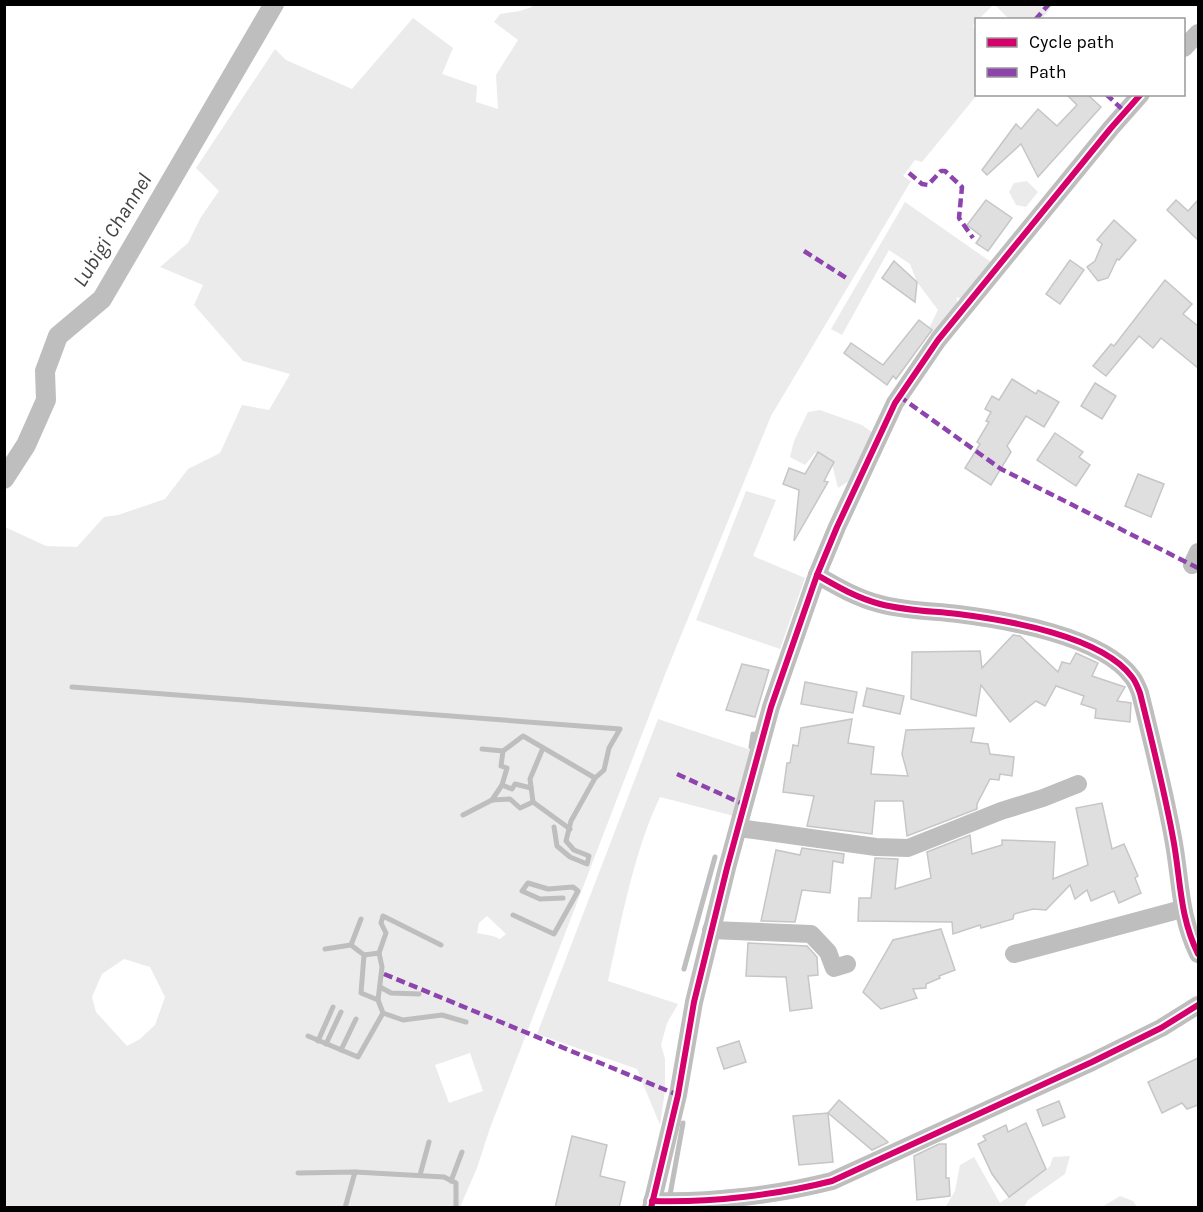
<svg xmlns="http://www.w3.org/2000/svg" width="1203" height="1212" viewBox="0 0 1203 1212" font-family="Karla,sans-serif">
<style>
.green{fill:#ebebeb;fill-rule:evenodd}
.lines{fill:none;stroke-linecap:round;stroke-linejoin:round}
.stream{stroke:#bebebe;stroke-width:5}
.canal{stroke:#bebebe;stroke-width:20}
.building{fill:#dfdfdf;stroke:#c6c6c6;stroke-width:1.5}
.minor{stroke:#bebebe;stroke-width:18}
.quiet{stroke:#8e44ad;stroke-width:4.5;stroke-dasharray:9 4.5;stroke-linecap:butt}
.cycleway-casing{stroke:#fff;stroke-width:10}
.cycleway{stroke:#d6006c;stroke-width:6}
.labels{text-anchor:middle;stroke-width:4.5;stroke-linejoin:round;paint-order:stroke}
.water-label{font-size:21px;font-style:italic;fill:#434343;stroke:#fff}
</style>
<rect width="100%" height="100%" fill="#fff"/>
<!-- green -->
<g class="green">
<path d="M537 5H993L979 19 976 20 973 26 976 32 977 95 922 162 915 160 903 176 911 181 771 416 666 672 490 1128 477 1168 460 1207H5V527L46 546 77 547 104 517 118 515 165 499 188 469 220 453 242 405 269 410 290 374 243 361 194 305 203 285 160 267 188 243 201 217 219 191 196 168 275 49 286 60 352 89 413 18 453 48 442 74 477 86 476 102 498 109 496 75 518 40 494 22 500 14 520 11ZM487 916 506 934 500 939 493 936 477 933 479 923ZM124 959 150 967 165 997 155 1025 140 1039 127 1046 96 1012 92 997 102 974ZM470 1053 483 1091 449 1103 435 1065Z"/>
<polygon points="995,5 1053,5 1041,20 1009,19"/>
<polygon points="1027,181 1038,192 1026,207 1016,205 1009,192 1014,183"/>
<polygon points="905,202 991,262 961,299 957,297 956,312 931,334 928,330 938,310 917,282 910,264 889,250 842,335 831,329"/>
<polygon points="820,410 862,425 873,433 854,478 838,488 831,460 815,453 805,465 790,457 794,441 808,412"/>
<polygon points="746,491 776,500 753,556 805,578 780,649 696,620"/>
<path d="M658 719 751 750 734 816 660 797C634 851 621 922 608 981L678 1004 667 1023 661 1045 665 1059V1091L660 1125 637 1069 537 1034Z"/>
<polygon points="1070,1156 1065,1174 1028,1200 1024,1207 945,1208 955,1191 960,1165 974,1157 1000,1203 1047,1169 1050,1166 1053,1157"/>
<polygon points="1120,1196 1133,1201 1137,1207 1102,1207"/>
</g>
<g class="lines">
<!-- stream -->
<g class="stream">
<polyline points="72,687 620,729 609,748 604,770 595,778 571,821 566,841 574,850 589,856 587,864 570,857 557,846 554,827"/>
<polyline points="751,747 753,734"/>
<polyline points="543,748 530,779 533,802 570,829"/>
<polyline points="482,749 503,751 523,736 595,778"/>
<polyline points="502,785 512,789 515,784 531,788"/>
<polyline points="492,800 502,785 507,768 501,766 503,751"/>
<polyline points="463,815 492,800 510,799 520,808 533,802"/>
<polyline points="513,915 554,934 578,891 573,887 548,889 528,883 522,891 540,899 563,898"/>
<polyline points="351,945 361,919"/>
<polyline points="325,949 351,945 364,955 361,993 378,1000 383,1013 403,1020 442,1015 466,1022"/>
<polyline points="379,953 386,933 381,923 383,916 441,945"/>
<polyline points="364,955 379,953 382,967 378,1000"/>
<polyline points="684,969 715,857"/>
<polyline points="380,987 391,993 419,994"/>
<polyline points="308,1036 358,1057 383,1013"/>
<polyline points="318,1041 333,1007"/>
<polyline points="326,1044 341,1012"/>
<polyline points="341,1050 356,1019"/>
<polyline points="298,1173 355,1172 444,1177 456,1183 456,1208"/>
<polyline points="420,1175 429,1142"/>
<polyline points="451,1181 462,1152"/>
<polyline points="670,1195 683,1123"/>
<polyline points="345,1208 355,1172"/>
</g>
<!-- canal -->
<polyline class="canal" points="4,479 26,445 46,400 45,371 58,336 102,299 274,4"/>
</g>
<!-- building -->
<g class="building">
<polygon points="1066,94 1087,94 1101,107 1038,177 1021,144 987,175 982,170 1016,124 1021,129 1038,109 1057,126 1077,105"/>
<polygon points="986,200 1012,218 988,251 976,243 981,236 967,225"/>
<polygon points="1176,200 1188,211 1198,200 1198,240 1167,210"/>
<polygon points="1114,220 1136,240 1119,260 1117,259 1108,278 1098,281 1087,267 1095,261 1102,244 1097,240"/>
<polygon points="1070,260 1084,270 1060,304 1046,294"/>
<polygon points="894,261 917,282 915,302 882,278"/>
<polygon points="1165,280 1192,304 1183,314 1198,326 1198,368 1161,338 1153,348 1139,336 1106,376 1093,366 1111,344 1114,346"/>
<polygon points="919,320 932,330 896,379 893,376 887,385 844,353 851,343 883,365"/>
<polygon points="1012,379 1036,394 1038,390 1059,402 1044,427 1026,416 1007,446 1011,452 991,485 965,468 980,444 977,442 989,422 986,421 991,412 985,409 992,396 999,400"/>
<polygon points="1095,383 1116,396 1102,419 1081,406"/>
<polygon points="1055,433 1083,452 1079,457 1090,465 1076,486 1037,460"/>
<polygon points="818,452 834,462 824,481 828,482 794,541 799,490 783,484 789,468 805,474"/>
<polygon points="1138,474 1164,484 1151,517 1125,506"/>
<polygon points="1013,635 1020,636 1058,672 1062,662 1070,664 1076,653 1098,663 1092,676 1125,687 1117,701 1131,703 1130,722 1095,718 1096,709 1081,704 1084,696 1056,686 1045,706 1036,701 1010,722 981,685 976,716 911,699 912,652 980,651 982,668"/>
<polygon points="742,664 769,670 755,717 726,710"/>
<polygon points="805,682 857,692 853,713 801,704"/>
<polygon points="867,688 904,696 900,714 863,706"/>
<polygon points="852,719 848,743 874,747 871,774 908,776 902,754 906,730 974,728 971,742 988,744 990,754 1014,757 1012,776 1000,774 999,780 990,779 977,804 977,809 907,836 903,801 875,801 872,834 807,826 814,796 783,792 787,763 790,763 793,745 798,746 801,728"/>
<polygon points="1102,803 1112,849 1124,844 1138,876 1135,878 1141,893 1119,903 1114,891 1091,901 1087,890 1075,899 1070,885 1046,910 1033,909 1014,914 1013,919 981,928 980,925 953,934 952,922 858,921 859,898 871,898 875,858 898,859 895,889 931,878 927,852 970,835 972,854 1002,845 1002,840 1055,842 1053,879 1088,865 1076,808"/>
<polygon points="802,848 844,854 843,863 833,861 830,893 802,890 795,922 761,921 776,850 800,855"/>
<polygon points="941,929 955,970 939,976 940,978 926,984 926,988 913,989 917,998 881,1009 863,992 893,940"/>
<polygon points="748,943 807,946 817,957 818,975 808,976 812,1008 790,1011 786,977 746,976"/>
<polygon points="739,1041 746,1062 724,1069 717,1048"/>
<polygon points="1198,1058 1198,1105 1187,1109 1182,1103 1162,1113 1148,1082"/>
<polygon points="839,1100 888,1142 887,1143 872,1150 828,1113"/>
<polygon points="1059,1101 1065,1117 1043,1126 1037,1110"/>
<polygon points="828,1113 833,1162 799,1165 793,1116"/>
<polygon points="1026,1123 1046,1169 1009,1197 992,1174 978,1144 986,1140 983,1136 1006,1125 1008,1132"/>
<polygon points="572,1136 607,1145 600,1176 625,1182 619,1208 555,1208"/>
<polygon points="939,1144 946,1144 946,1178 949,1178 950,1196 917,1200 914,1156"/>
</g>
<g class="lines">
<!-- minor -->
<g class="minor">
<polyline points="1184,48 1198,33"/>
<polyline points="1192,565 1198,552"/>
<path d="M817 575C838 587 857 598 880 604 906 611 932 611 958 614 1006 620 1102 636 1132 677 1136 682 1138 688 1140 693 1152 741 1164 789 1173 838 1181 880 1179 915 1198 954"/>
<polyline points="739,828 876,847 908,848 1001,811 1043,798 1078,784"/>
<polyline points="711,930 811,934 828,952 834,968 847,964"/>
<polyline points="1014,954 1182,909"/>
<path d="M652 1201C709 1203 777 1195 832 1181L1092 1062 1161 1028 1198 1005"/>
<polyline points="651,1208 678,1095 694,1002 727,868 771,707 817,575 837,527 895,403 938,340 1111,128 1141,94"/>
</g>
<!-- quiet -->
<g class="quiet">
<polyline points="1035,20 1049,4"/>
<polyline points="1106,94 1125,112"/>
<polyline points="909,173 922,184 928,185 941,171 945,171 962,187 959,218 973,238"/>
<polyline points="804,251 848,279"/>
<polyline points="899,396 1001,469 1198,568"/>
<polyline points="677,774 745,805"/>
<polyline points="384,974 678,1095"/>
</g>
<!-- cycleway casing -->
<g class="cycleway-casing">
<g id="cycleway">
<path d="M817 575C838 587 857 598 880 604 906 611 932 611 958 614 1006 620 1102 636 1132 677 1136 682 1138 688 1140 693 1152 741 1164 789 1173 838 1181 880 1179 915 1198 954"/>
<path d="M652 1201C709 1203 777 1195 832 1181L1092 1062 1161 1028 1198 1005"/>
<polyline points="651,1208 678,1095 694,1002 727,868 771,707 817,575 837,527 895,403 938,340 1111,128 1141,94"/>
</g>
</g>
<!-- cycleway -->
<use href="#cycleway" class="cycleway"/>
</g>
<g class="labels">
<!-- water labels -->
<g class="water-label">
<text transform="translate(112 230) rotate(-58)" y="7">Lubigi Channel</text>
</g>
</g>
<!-- border -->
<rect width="1203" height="1212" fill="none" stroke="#000000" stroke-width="12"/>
<!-- legend -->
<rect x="975" y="18" width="210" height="78" fill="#ffffff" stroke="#999999" stroke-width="1.5"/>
<rect x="987" y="38" width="30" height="9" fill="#d6006c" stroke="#999999" stroke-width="1.5"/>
<text x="1029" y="48" font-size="18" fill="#000000">Cycle path</text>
<rect x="987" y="68" width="30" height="9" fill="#8e44ad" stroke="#999999" stroke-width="1.5"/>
<text x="1029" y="78" font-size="18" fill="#000000">Path</text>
</svg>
